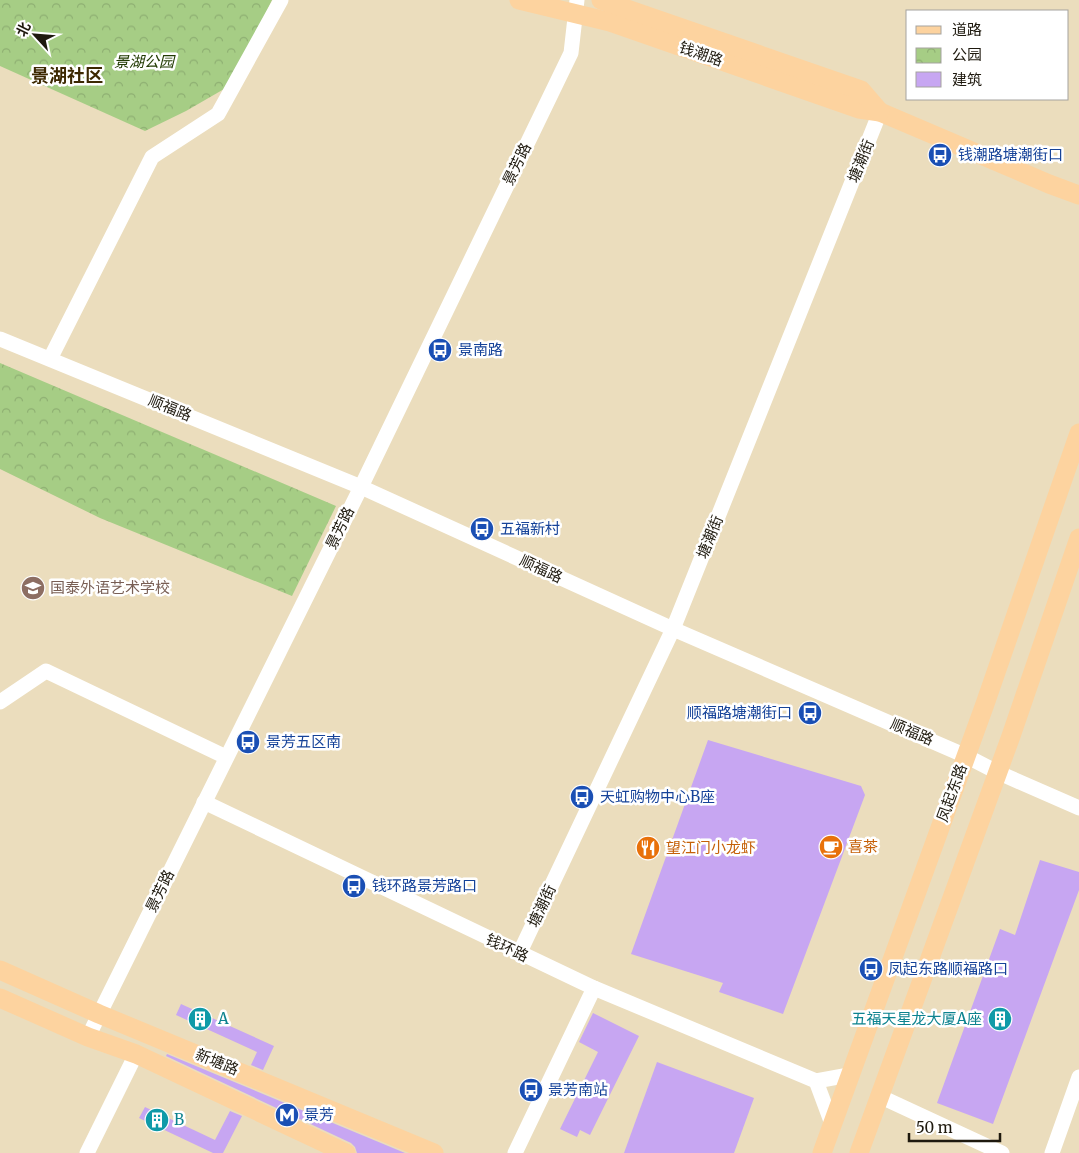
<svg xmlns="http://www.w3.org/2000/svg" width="1079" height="1153" viewBox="0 0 1079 1153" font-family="Merriweather,'Noto Sans SC',serif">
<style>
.park{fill:url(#park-crowns)}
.building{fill:#c7a6f2}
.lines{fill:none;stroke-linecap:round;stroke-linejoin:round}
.minor{stroke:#fff;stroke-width:15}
.major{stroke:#fdd39f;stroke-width:19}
.labels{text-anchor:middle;stroke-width:5;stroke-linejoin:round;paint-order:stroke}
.street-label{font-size:15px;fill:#1e190e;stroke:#fff}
.park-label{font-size:15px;font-style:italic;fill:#223b03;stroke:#fff}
.transit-label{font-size:15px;fill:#164399;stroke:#fff;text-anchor:start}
.education-label{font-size:15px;fill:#785e54;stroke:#fff;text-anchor:start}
.food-label{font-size:15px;fill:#c56008;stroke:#fff;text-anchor:start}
.culture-label{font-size:15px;fill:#0d838f;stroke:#fff;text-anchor:start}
.quarter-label{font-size:18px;font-weight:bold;fill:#3c2801;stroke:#fff}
</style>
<defs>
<pattern id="park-crowns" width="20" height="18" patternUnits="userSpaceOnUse" patternTransform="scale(1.25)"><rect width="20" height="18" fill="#a6cd85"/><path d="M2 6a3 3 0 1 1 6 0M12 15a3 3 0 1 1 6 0" fill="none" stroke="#8eaf72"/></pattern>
</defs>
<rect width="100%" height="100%" fill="#ebddbd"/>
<!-- park -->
<g class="park">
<polygon points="0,0 272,0 231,85 186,111 145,131 0,66"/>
<polygon points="0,363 336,506 292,596 100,518 0,469"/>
</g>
<!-- building -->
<g class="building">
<polygon points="708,740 861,786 865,795 783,1014 719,992 723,983 631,954"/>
<polygon points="1040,860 1079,872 1079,890 993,1124 937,1103 1000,929 1015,935"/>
<polygon points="181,1004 274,1046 263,1070 251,1065 257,1052 176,1015"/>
<polygon points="593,1013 639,1036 590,1135 580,1130 577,1137 560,1129 598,1052 579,1042"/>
<polygon points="167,1054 405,1153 357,1153 355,1147 351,1143 166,1056"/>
<polygon points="657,1062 754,1098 734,1153 624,1153"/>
<polygon points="145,1107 215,1140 230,1111 242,1116 223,1153 213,1153 139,1118"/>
</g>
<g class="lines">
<!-- minor -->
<g class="minor">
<polyline points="0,339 361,487 673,629 966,756 997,772 1079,808"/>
<polyline points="50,359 152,157 218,114 281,0"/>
<polyline points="0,702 46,671 226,757"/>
<polyline points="204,802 594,988 816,1081 849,1075"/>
<polyline points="519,954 673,629 880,112"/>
<polyline points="88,1037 361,487 571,53 577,0"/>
<polyline points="816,1081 832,1124"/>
<polyline points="879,1096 1002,1153"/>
<polyline points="87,1153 136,1054"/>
<polyline points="515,1153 594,988"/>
<polyline points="1052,1153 1079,1077"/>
</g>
<!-- major -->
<g class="major">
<polyline points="519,0 610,22 859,109 880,112 1049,184 1079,195"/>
<polyline points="601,0 861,90 880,112"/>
<polyline points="0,970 99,1014 434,1153"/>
<polyline points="0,998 88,1037 136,1054 346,1153"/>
<polyline points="822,1153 985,704 1079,433"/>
<polyline points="859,1153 1011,736 1079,538"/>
</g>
</g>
<!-- icons -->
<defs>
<g id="bus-disc" transform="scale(1.25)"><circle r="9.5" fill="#1a4fb4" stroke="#fff"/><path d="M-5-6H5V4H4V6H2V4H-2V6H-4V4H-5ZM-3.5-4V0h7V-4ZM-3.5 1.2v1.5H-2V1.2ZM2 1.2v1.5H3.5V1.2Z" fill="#fff"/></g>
<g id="school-disc" transform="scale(1.25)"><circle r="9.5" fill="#8d6e63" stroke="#fff"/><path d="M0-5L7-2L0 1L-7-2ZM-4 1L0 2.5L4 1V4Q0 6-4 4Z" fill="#fff"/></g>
<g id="cafe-disc" transform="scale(1.25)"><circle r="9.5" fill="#e8710a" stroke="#fff"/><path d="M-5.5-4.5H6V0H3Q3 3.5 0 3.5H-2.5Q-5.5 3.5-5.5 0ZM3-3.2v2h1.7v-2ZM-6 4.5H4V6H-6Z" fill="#fff"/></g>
<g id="restaurant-disc" transform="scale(1.25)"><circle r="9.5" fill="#e8710a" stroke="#fff"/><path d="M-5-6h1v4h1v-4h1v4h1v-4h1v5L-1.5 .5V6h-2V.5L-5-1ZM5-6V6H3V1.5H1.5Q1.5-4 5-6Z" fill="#fff"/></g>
<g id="building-disc" transform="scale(1.25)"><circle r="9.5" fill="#0f9aa8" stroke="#fff"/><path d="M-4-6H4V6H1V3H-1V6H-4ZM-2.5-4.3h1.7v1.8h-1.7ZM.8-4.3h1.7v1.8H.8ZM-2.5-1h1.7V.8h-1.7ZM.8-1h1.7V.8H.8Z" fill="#fff"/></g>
<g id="metro-disc" transform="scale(1.25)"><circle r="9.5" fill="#1a4fb4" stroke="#fff"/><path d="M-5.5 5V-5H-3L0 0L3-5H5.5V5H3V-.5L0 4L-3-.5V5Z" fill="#fff"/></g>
</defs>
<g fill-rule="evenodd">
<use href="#bus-disc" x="940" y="155"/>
<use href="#bus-disc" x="440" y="350"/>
<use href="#bus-disc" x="482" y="529"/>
<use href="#school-disc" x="33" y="588"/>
<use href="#bus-disc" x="810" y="713"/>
<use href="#bus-disc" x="248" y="742"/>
<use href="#bus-disc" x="582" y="797"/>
<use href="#cafe-disc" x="831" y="847"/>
<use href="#restaurant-disc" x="648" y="848"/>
<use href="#bus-disc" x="354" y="886"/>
<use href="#bus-disc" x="871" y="969"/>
<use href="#building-disc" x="200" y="1019"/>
<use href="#building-disc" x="1000" y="1019"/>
<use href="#bus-disc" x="531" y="1090"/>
<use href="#metro-disc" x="287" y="1115"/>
<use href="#building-disc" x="157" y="1120"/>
</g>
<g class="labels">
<!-- street labels -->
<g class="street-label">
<text transform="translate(701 54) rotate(19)" y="5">钱潮路</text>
<text transform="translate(861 161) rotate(-68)" y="5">塘潮街</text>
<text transform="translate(517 164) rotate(-64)" y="5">景芳路</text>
<text transform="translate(170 408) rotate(22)" y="5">顺福路</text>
<text transform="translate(340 528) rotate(-64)" y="5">景芳路</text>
<text transform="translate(710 537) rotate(-68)" y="5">塘潮街</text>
<text transform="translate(541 569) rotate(25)" y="5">顺福路</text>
<text transform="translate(912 732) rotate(23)" y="5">顺福路</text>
<text transform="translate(952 793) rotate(-70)" y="5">凤起东路</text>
<text transform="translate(160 891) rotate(-64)" y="5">景芳路</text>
<text transform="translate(542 906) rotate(-65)" y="5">塘潮街</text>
<text transform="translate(507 948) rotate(25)" y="5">钱环路</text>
<text transform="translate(217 1062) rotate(22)" y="5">新塘路</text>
</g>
<!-- park labels -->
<g class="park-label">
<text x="144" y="67">景湖公园</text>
</g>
<!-- transit labels -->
<g class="transit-label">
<text x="958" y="160">钱潮路塘潮街口</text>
<text x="458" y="355">景南路</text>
<text x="500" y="534">五福新村</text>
<text x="792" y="718" text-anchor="end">顺福路塘潮街口</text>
<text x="266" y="747">景芳五区南</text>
<text x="600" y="802">天虹购物中心B座</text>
<text x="372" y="891">钱环路景芳路口</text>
<text x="888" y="974">凤起东路顺福路口</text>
<text x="548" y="1095">景芳南站</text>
<text x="304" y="1120">景芳</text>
</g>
<!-- education labels -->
<g class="education-label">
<text x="50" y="593">国泰外语艺术学校</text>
</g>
<!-- food labels -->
<g class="food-label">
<text x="848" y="852">喜茶</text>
<text x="666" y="853">望江门小龙虾</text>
</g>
<!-- culture labels -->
<g class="culture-label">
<text x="218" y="1024">A</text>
<text x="982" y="1024" text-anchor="end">五福天星龙大厦A座</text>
<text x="174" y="1125">B</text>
</g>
<!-- quarter labels -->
<g class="quarter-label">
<text x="67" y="82">景湖社区</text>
</g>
</g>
<!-- legend -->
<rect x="906" y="10" width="162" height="90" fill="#ffffff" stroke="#a5a39f"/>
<rect x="916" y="26" width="25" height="8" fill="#fdd39f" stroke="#a5a39f"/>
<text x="952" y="35" font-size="15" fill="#1e190e">道路</text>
<rect x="916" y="48" width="25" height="15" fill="url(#park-crowns)" stroke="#a5a39f"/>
<text x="952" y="60" font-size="15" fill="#1e190e">公园</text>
<rect x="916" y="72" width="25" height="15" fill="#c7a6f2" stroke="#a5a39f"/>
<text x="952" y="85" font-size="15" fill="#1e190e">建筑</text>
<!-- north arrow -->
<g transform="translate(35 35) rotate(296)" stroke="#ffffff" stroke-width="4" paint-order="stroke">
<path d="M0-4L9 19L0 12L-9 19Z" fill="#1e190e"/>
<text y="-8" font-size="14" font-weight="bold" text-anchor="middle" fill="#1e190e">北</text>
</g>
<!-- scale -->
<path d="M909 1133v8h91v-8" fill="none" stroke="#1e190e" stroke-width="2.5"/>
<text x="916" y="1133" font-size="15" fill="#1e190e" stroke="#ffffff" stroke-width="4" paint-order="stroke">50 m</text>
</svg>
